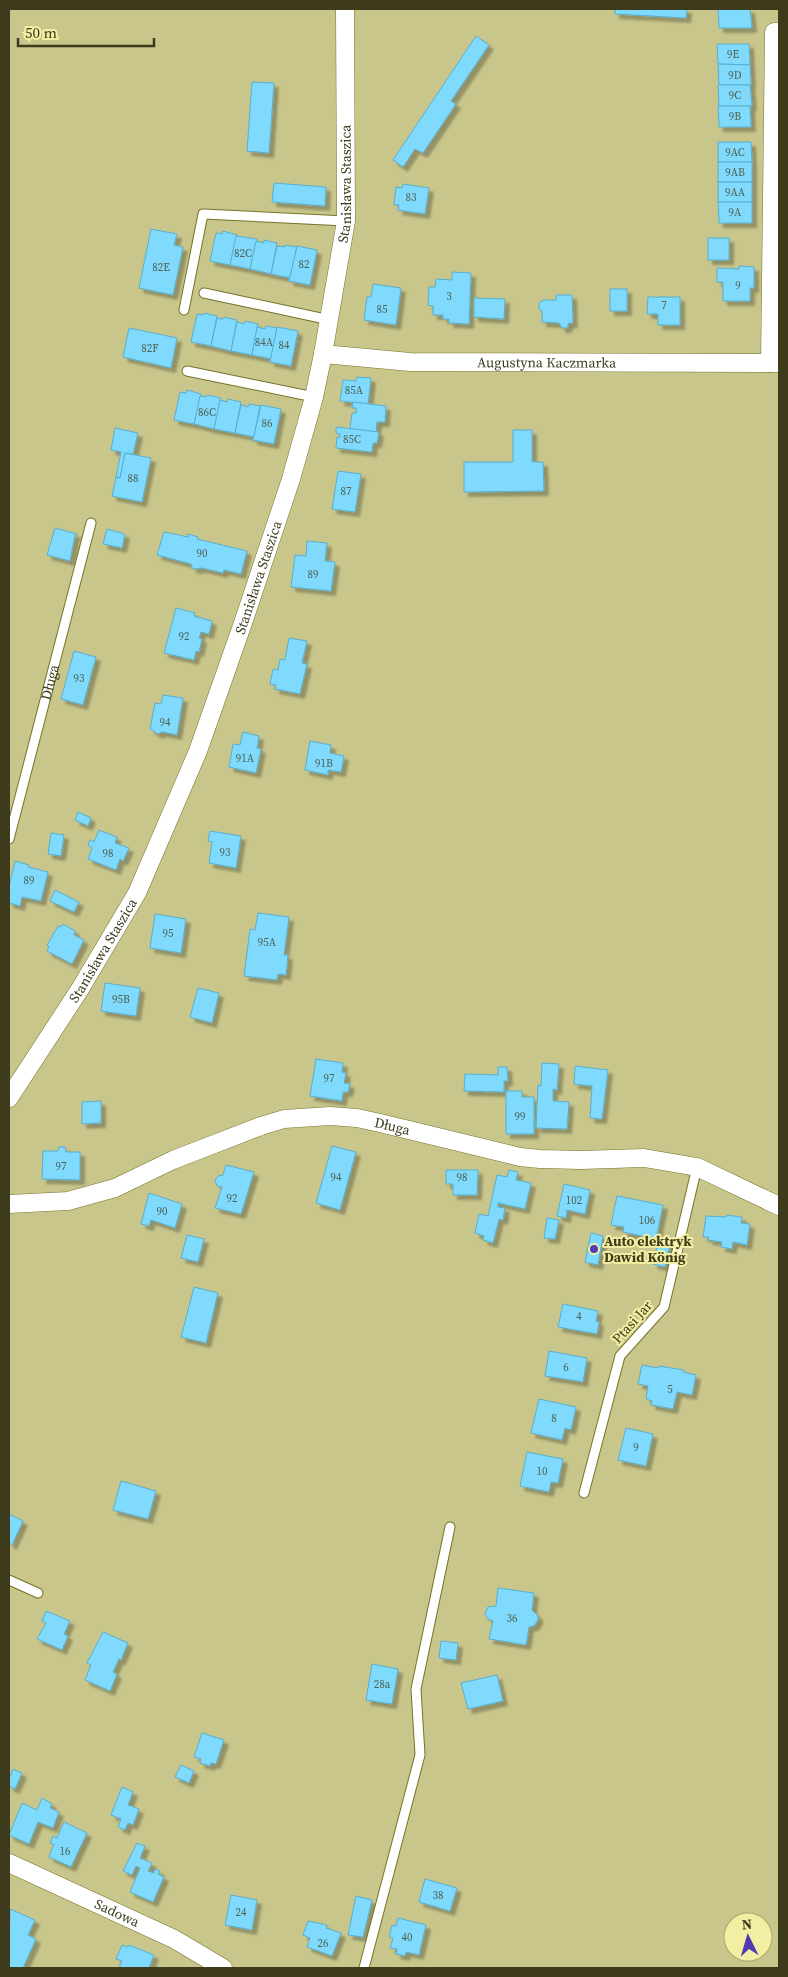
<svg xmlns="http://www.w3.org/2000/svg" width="788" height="1977" viewBox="0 0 788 1977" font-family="'Source Serif 4',serif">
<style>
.green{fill:#c9c68b;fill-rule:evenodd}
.building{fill:#80dafd;stroke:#58aece;filter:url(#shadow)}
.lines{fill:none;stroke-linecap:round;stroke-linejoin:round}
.lane-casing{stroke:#777228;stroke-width:11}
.street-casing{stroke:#777228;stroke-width:19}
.lane{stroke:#fff;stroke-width:9}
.street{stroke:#fff;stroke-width:18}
.poi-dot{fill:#523bb2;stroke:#f2efa3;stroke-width:2}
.labels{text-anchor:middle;stroke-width:4;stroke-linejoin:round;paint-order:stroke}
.number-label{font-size:11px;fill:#4e6354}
.street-label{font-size:14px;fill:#3d3b1c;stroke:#f2efa3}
.poi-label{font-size:14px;font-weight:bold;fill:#3d3b1c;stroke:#f2efa3;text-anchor:start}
</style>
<defs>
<filter id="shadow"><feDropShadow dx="4.5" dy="4.5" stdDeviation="1" flood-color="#0004"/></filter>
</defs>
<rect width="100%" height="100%" fill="#f2efa3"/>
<!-- green -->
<path class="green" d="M9 9H779V1968H9ZM733 1922H763V1952H733Z"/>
<!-- building -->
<g class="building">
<polygon points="615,9 687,9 686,18 615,14"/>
<polygon points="718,9 750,9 752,28 719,28"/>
<polygon points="476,36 489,45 451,101 456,104 423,153 415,149 403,167 393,160"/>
<polygon points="717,44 749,44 750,65 718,64"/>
<polygon points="718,64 750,65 751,85 719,85"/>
<polygon points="252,82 274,83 269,153 247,151"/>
<polygon points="718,85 750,85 752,106 719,106"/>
<polygon points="718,106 750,106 751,127 719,127"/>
<polygon points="718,142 751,142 752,162 718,162"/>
<rect x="718" y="162" width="34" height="20"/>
<rect x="718" y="182" width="34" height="20"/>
<polygon points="274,183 326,187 325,206 272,202"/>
<polygon points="403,184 429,188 425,214 398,210 399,205 394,205 396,187 402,188"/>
<polygon points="718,202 752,202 752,223 719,223"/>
<polygon points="151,229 177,234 174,245 183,247 173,295 139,288"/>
<polygon points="223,231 237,235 230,265 210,261 216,233 222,234"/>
<polygon points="236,236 257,239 250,269 230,265"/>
<rect x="708" y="238" width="21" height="22"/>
<polygon points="264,240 277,243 271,274 250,269 256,241 264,243"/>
<polygon points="285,245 297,247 290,278 271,274 277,246 285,247"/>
<polygon points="297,246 317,250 310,285 289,281"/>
<polygon points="739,266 754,267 754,288 750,288 750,301 723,301 723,282 717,282 717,268 739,269"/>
<polygon points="452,272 471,273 469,324 449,323 449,319 443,319 443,315 433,315 433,306 428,305 429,287 435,287 436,279 452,280"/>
<polygon points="373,284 401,288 396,325 364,320 367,297 371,297"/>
<rect x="610" y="289" width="17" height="22"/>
<polygon points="556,295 572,295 573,323 569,323 567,328 562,328 559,323 542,322 542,311 539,309 539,303 543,300 556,300"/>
<polygon points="648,297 680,297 680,325 658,325 658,314 647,314"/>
<polygon points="474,298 505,299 504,319 474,317"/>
<polygon points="204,313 217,316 211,346 191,342 197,314 203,315"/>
<polygon points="224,317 237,320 231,351 211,346 217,318 223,319"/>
<polygon points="245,321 258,324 252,355 231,351 237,322 244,324"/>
<polygon points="266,326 277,328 271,359 252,355 257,327 265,329"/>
<polygon points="277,327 298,331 291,366 270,362"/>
<polygon points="129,328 177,338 171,368 123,357"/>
<polygon points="357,377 371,378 368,404 340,401 343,380 356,381"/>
<polygon points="187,390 201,394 194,424 174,420 180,392 186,393"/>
<polygon points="207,395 221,398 214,429 194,424 200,396 206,397"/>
<polygon points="228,399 241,402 235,433 214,429 220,400 227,402"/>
<polygon points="353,402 386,406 385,422 377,422 376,432 350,429 352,413 356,413 356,408 352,408"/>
<polygon points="249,404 260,406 254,437 235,433 241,405 248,407"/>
<polygon points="261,405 281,409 274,444 253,440"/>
<polygon points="336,427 379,432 377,443 373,443 372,452 336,448 337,437 340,437 340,434 336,433"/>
<polygon points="115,428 138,433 133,454 125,453 120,478 116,477 121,452 111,450"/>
<polygon points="513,430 532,430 532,462 543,462 544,491 464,492 464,462 513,462"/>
<polygon points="125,453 151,458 142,502 112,496 116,477 120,478"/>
<polygon points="338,471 361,474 355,512 332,509"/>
<polygon points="55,528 77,534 75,535 70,561 47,555"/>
<polygon points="107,529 125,534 122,548 103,544"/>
<polygon points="164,532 188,537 188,534 198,537 197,539 247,551 241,574 224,570 223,573 202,568 196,569 192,568 191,564 157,555"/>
<polygon points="307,541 327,543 325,561 335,562 331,591 291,587 295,555 306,556"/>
<polygon points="176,608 195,613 194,616 212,621 209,634 201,632 199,638 202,639 199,652 196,651 194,660 164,653"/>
<polygon points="289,638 307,641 302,663 307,664 300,694 275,689 276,685 270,684 273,669 278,670 280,659 285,660"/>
<polygon points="74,651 96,657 83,705 61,699"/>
<polygon points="163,695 183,698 177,735 162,732 158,734 150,729 155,703 161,704"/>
<polygon points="243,732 259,736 257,748 261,749 256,773 229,767 233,744 240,745"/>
<polygon points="310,741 331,745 330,753 344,756 341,772 328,770 328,775 305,770"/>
<polygon points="78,812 91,818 88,826 75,820"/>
<polygon points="99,830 117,837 115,843 129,848 123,861 120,859 116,870 88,859 92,848 88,845 90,840 94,842"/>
<polygon points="210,831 241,836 236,868 209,863 212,842 208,841"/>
<polygon points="51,833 64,835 61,856 48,854"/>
<polygon points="15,861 29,865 28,867 48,872 41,901 22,897 20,906 9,903 9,887"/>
<polygon points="55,890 79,902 74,912 50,901"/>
<polygon points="258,913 289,917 284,955 288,955 286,975 278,974 277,980 244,976 250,929 255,930"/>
<polygon points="155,914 186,919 181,953 150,948"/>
<polygon points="63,924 75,931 74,935 84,940 72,964 47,951 49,947 47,945 58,926 61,927"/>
<polygon points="105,983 140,988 136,1016 101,1011"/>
<polygon points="198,988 219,993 212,1023 190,1017"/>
<polygon points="316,1059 343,1063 342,1072 346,1073 344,1083 350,1084 348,1092 343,1092 342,1101 310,1096"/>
<polygon points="542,1063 559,1064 557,1090 553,1089 553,1101 569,1102 567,1129 536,1128 538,1085 541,1086"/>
<polygon points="575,1066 608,1070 602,1119 590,1118 592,1086 574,1084"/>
<polygon points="498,1067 507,1067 508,1081 504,1081 504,1092 464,1091 465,1074 498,1075"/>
<polygon points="506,1091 522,1091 522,1097 534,1097 534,1134 506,1134"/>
<polygon points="101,1101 101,1123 82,1124 82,1102"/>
<polygon points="332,1146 356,1152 340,1210 316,1203"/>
<polygon points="59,1147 65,1147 66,1152 80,1152 80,1180 42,1179 43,1151 58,1151"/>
<polygon points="226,1165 254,1172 241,1214 215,1208 222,1187 217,1186 215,1180 218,1176 223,1175"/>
<polygon points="446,1170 478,1170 477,1195 453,1195 453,1184 446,1184"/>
<polygon points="509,1170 518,1172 516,1180 531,1183 525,1209 498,1203 498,1207 505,1208 503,1220 499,1219 493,1243 483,1240 484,1236 475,1233 479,1214 488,1216 497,1175 507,1177"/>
<polygon points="564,1184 590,1190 585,1214 567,1210 566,1218 557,1216"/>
<polygon points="149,1193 182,1204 175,1228 151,1220 149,1226 141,1224"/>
<polygon points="617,1196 663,1205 656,1239 623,1232 624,1227 611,1225"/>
<polygon points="727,1215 742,1217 741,1223 750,1224 747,1245 733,1242 732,1249 721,1247 722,1242 708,1240 709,1237 703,1237 706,1216 726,1217"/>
<polygon points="547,1218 559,1220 555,1239 544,1238"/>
<polygon points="591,1233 603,1236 598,1265 585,1262"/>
<polygon points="187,1235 204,1239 198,1262 181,1258"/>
<polygon points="659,1238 671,1240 665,1267 653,1264"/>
<polygon points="194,1287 218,1293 206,1343 181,1337"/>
<polygon points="563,1304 598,1311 596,1321 599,1322 597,1334 558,1327"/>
<polygon points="549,1351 587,1358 583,1382 545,1376"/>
<polygon points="642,1365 658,1368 659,1366 684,1370 683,1372 696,1375 692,1395 677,1392 673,1409 651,1405 652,1401 646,1399 648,1386 638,1384"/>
<polygon points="539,1399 576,1407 571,1430 565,1428 562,1440 531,1433"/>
<polygon points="626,1428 653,1434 646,1466 618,1460"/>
<polygon points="527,1452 563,1459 558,1483 551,1482 549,1492 520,1486"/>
<polygon points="121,1481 156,1491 148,1519 113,1510"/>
<polygon points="9,1514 23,1521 12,1545 9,1543"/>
<polygon points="498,1588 534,1593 532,1610 538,1616 538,1620 534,1626 529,1627 526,1645 489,1639 493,1621 488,1619 485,1614 488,1607 496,1606"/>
<polygon points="46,1611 70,1621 64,1634 68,1636 62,1650 37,1639 46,1623 42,1621"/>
<polygon points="103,1632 128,1643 121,1660 119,1659 113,1672 117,1674 110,1691 85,1680 91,1665 87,1663"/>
<polygon points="441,1641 458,1643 456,1660 439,1658"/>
<polygon points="372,1664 398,1669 392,1704 366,1700"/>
<polygon points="497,1675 503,1701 468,1709 461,1683"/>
<polygon points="202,1733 224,1740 216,1764 211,1763 210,1766 200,1763 201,1759 194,1757"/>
<polygon points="181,1765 194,1771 189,1783 175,1777"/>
<polygon points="13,1769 22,1773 15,1789 9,1786 9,1775 11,1775"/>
<polygon points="122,1787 133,1792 128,1805 139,1809 133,1825 128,1823 125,1830 118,1827 121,1819 111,1815"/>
<polygon points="42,1798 52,1804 50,1808 59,1812 53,1828 38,1822 29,1844 9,1835 22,1803 37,1810"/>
<polygon points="64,1822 87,1833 71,1867 49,1857 54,1844 50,1843 53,1836 57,1838"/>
<polygon points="137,1843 145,1846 140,1858 152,1863 148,1871 154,1873 155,1869 160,1871 158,1874 164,1877 153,1902 130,1892 140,1868 136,1866 132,1875 123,1871"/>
<polygon points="425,1879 457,1888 450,1911 419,1902"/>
<polygon points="231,1895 257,1900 252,1930 225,1925"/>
<polygon points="356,1896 372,1900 363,1937 348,1935"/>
<polygon points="10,1909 35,1920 28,1935 36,1939 23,1968 9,1968"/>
<polygon points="398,1918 426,1925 419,1955 406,1952 405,1956 396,1954 397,1949 390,1948 393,1938 389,1937 392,1925 396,1926"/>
<polygon points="308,1921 327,1925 326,1928 341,1933 332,1956 307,1947 310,1938 303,1935"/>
<polygon points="122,1945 128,1947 129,1945 154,1955 149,1968 119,1968 122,1961 116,1959"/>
</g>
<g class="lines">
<!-- lane casing -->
<g class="lane-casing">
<g id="lane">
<polyline points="204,293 330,320"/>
<polyline points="184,310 203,214 346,221"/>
<polyline points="187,371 314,397"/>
<path id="s1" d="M9 839 91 523"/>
<polyline points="584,1493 620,1356 664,1307 697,1167"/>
<polyline points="9,1580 38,1593"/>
<polyline points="364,1968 420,1755 416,1689 450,1527"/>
</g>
</g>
<!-- street casing -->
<g class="street-casing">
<g id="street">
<path id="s2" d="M323 354 410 362 779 363"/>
<polyline points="770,363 774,32 779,32"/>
<path id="s3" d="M9 1098 80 989 137 893 198 751 244 620 291 479 314 397 323 354 346 221 345 9"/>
<path id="s4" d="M9 1204 68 1201 115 1188 173 1160 261 1126 284 1119 330 1116 357 1118 380 1123 520 1157 540 1159 581 1160 644 1158 697 1167 779 1206"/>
<path id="s5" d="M9 1863 174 1939 223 1968"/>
</g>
</g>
<!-- lane -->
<use href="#lane" class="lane"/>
<!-- street -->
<use href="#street" class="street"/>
</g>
<!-- markers -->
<circle class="poi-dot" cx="594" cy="1249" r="5"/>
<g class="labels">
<!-- number labels -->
<g class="number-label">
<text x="733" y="58">9E</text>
<text x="735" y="79">9D</text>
<text x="735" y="99">9C</text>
<text x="735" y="120">9B</text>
<text x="735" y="156">9AC</text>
<text x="735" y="176">9AB</text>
<text x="735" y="196">9AA</text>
<text x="411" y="201">83</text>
<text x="735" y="216">9A</text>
<text x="243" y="257">82C</text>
<text x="304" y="268">82</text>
<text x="161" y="271">82E</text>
<text x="738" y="289">9</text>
<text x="449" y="300">3</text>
<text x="664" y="309">7</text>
<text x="382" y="313">85</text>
<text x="264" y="346">84A</text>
<text x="284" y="349">84</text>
<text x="150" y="352">82F</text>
<text x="354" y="394">85A</text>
<text x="207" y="416">86C</text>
<text x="267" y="427">86</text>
<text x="352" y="443">85C</text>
<text x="133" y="482">88</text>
<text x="346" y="495">87</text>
<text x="202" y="557">90</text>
<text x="313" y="578">89</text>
<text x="184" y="640">92</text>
<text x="79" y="682">93</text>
<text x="165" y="726">94</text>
<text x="245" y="762">91A</text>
<text x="324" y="767">91B</text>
<text x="225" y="856">93</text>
<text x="108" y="857">98</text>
<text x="29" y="884">89</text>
<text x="168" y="937">95</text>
<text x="267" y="946">95A</text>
<text x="121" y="1003">95B</text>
<text x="329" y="1082">97</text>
<text x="520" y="1120">99</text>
<text x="61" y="1170">97</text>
<text x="336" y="1181">94</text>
<text x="462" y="1181">98</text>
<text x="232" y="1202">92</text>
<text x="574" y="1204">102</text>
<text x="162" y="1215">90</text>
<text x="647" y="1224">106</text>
<text x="579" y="1320">4</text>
<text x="566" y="1371">6</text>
<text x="670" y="1393">5</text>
<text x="554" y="1422">8</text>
<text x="636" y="1451">9</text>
<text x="542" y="1475">10</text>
<text x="512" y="1622">36</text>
<text x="382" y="1688">28a</text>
<text x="65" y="1855">16</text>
<text x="438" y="1899">38</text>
<text x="241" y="1916">24</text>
<text x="407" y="1941">40</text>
<text x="323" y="1947">26</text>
</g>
<!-- street labels -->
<g class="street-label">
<text dy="5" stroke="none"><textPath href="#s3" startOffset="985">Stanisława Staszica</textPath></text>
<text dy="5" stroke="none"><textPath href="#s2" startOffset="224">Augustyna Kaczmarka</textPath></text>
<text dy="5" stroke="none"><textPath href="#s3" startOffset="580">Stanisława Staszica</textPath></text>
<text dy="5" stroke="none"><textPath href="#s1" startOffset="162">Długa</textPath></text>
<text dy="5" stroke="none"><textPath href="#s3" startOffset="175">Stanisława Staszica</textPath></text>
<text dy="5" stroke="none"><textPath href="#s4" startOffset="400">Długa</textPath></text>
<text transform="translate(632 1322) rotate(-48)" y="5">Ptasi Jar</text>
<text dy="5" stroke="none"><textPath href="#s5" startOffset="119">Sadowa</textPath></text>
</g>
<!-- poi labels -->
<g class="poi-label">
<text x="604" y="1246">Auto elektryk<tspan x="604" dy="16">Dawid König</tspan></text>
</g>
</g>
<!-- border -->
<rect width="788" height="1977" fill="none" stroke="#3d3b1c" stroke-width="20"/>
<!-- north arrow -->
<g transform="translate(748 1937) rotate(355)"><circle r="24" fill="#f2efa3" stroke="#aaa76d"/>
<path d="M0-4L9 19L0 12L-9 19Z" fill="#523bb2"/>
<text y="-8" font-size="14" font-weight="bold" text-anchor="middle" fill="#3d3b1c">N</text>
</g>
<!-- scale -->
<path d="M18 38v8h136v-8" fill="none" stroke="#3d3b1c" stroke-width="2.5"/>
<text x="25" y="38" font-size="15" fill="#3d3b1c" stroke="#f2efa3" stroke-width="4" paint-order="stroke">50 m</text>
</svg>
